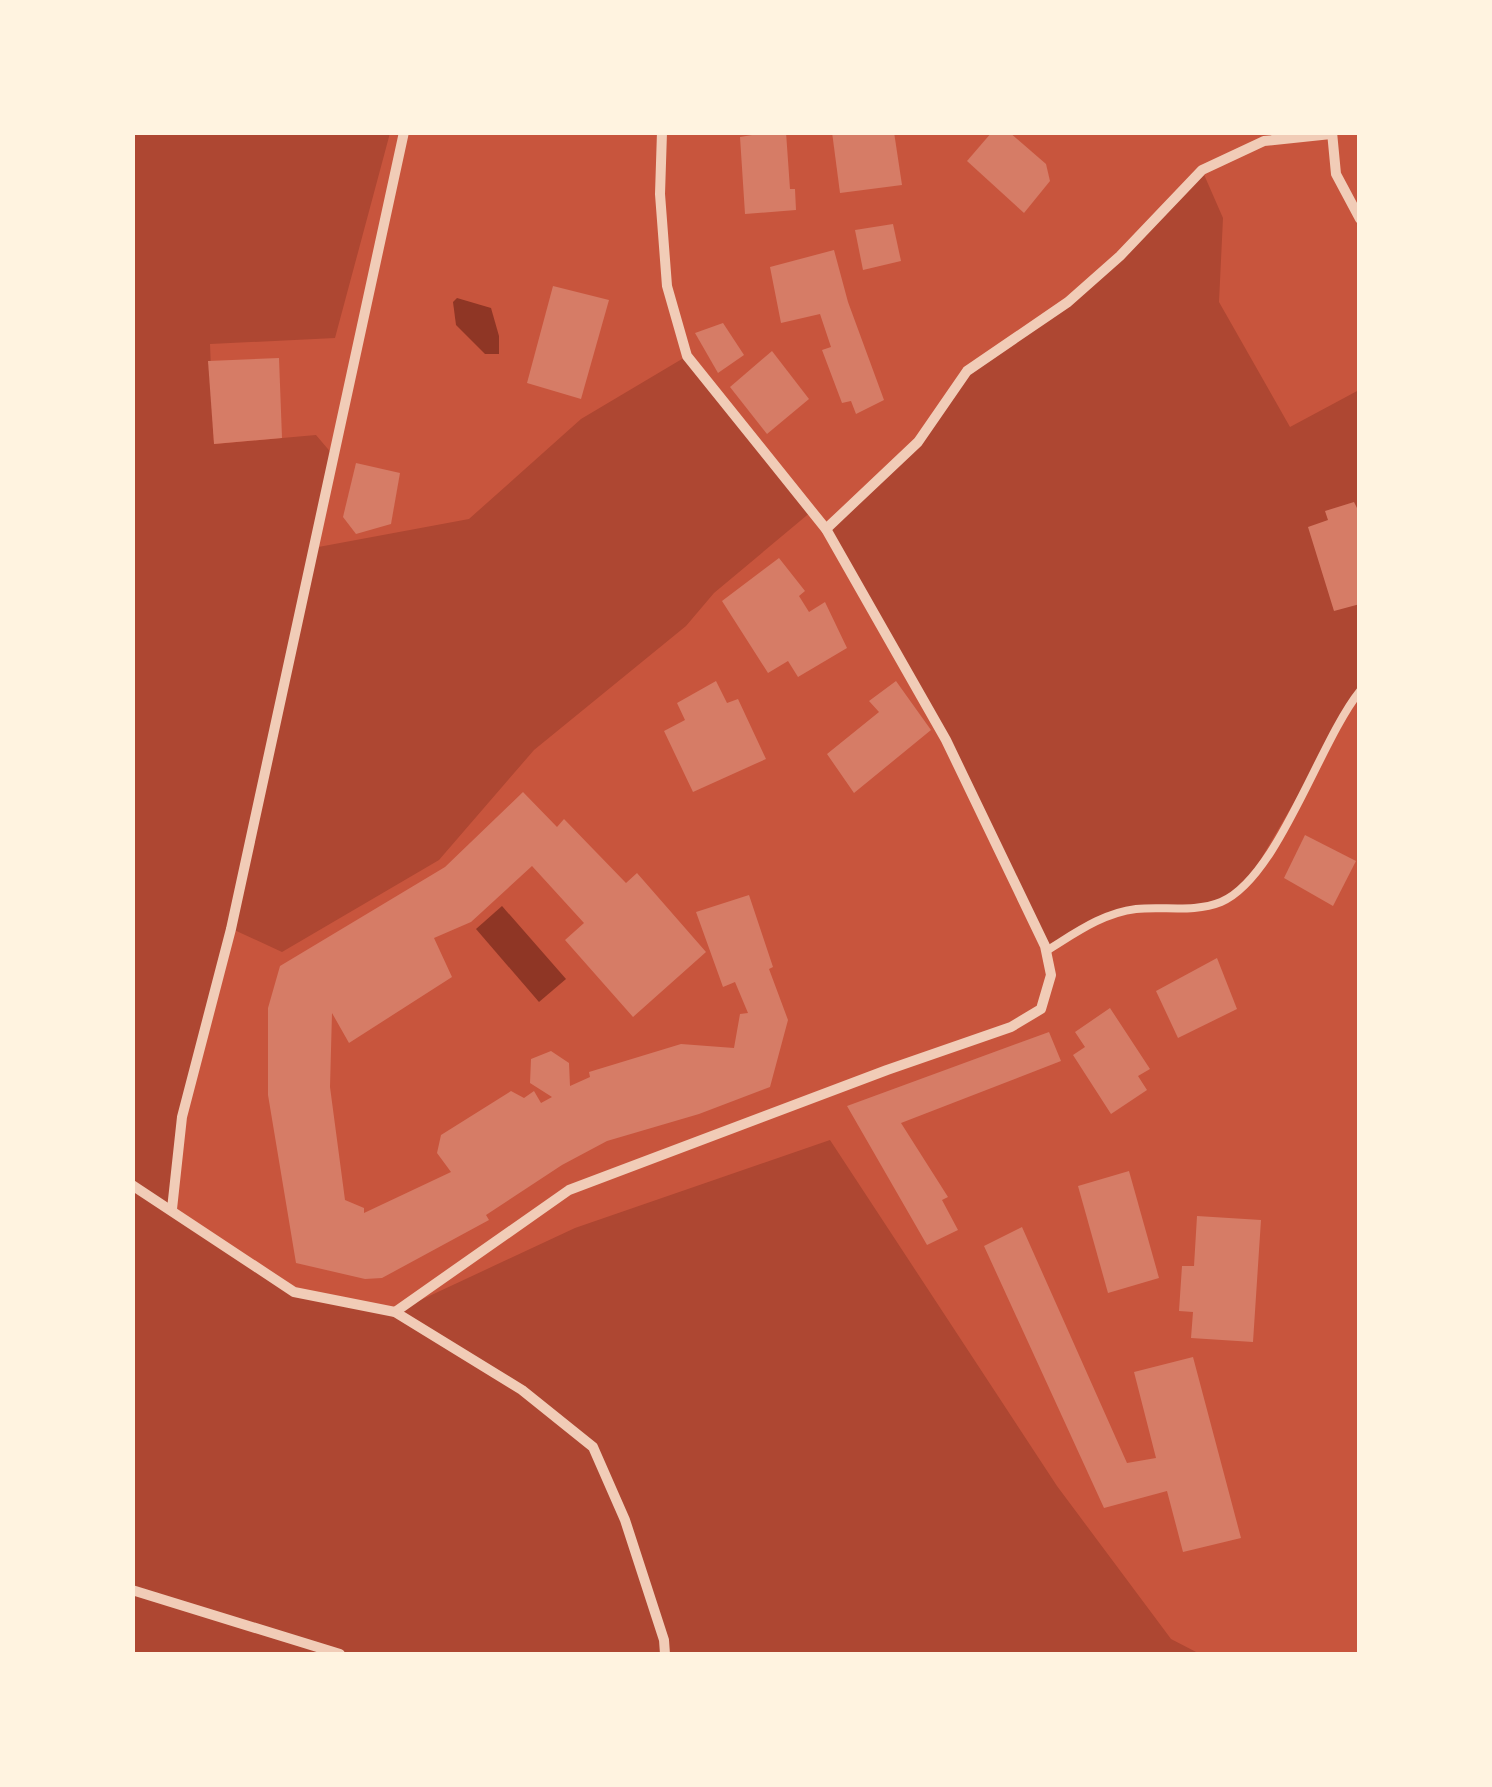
<svg xmlns="http://www.w3.org/2000/svg" width="1492" height="1787" viewBox="0 0 1492 1787" font-family="'Golos Text',sans-serif">
<style>
.green{fill:#ae4732}
.water{fill:#8f3625}
.building{fill:#d67c66}
.lines{fill:none;stroke-linecap:round;stroke-linejoin:round}
.service{stroke:#f1ccb7;stroke-width:8}
.minor{stroke:#f1ccb7;stroke-width:10}
</style>
<rect width="100%" height="100%" fill="#c8553d"/>
<!-- green -->
<g class="green">
<polygon points="132,133 390,133 335,338 210,344 214,444 316,435 333,455 313,548 469,519 581,419 687,356 812,511 714,593 686,626 534,750 439,860 282,952 232,929 182,1117 172,1209 294,1292 395,1312 575,1228 830,1140 1057,1486 1171,1639 1200,1654 133,1654"/>
<polygon points="1202,170 1223,218 1219,302 1290,427 1359,390 1359,691 1244,888 1219,903 1136,909 1098,919 1046,951 946,741 826,529 918,442 967,371 1068,302"/>
</g>
<!-- water -->
<g class="water">
<polygon points="457,298 491,308 499,336 499,354 485,354 456,325 453,302"/>
<polygon points="502,906 566,979 539,1002 476,929"/>
</g>
<!-- building -->
<g class="building">
<polygon points="770,132 786,132 790,189 795,189 796,210 745,214 740,137"/>
<polygon points="832,132 894,132 902,185 840,193"/>
<polygon points="992,132 1009,132 1046,164 1050,181 1024,213 967,161"/>
<polygon points="893,224 901,261 863,270 855,230"/>
<polygon points="834,250 848,302 884,400 856,414 851,401 842,403 822,350 831,347 820,314 781,323 770,267"/>
<polygon points="553,286 609,300 581,399 527,383"/>
<polygon points="723,323 744,355 718,373 695,333"/>
<polygon points="772,351 809,399 767,434 730,387"/>
<polygon points="279,358 282,438 214,444 208,361"/>
<polygon points="356,463 400,473 391,524 356,534 343,517"/>
<polygon points="1354,502 1360,514 1360,604 1334,611 1308,527 1328,520 1325,511"/>
<polygon points="779,558 805,591 799,596 809,612 825,602 847,648 798,677 788,661 768,673 722,601"/>
<polygon points="716,681 727,703 738,699 766,759 693,792 664,731 685,720 677,703"/>
<polygon points="896,681 931,730 854,793 827,754 879,712 869,701"/>
<polygon points="523,792 557,827 564,819 626,883 637,873 706,952 633,1017 565,940 584,923 532,866 471,922 434,938 452,977 349,1043 332,1013 330,1087 345,1200 364,1208 364,1213 451,1172 437,1153 441,1135 511,1091 524,1098 534,1091 541,1103 552,1097 530,1083 531,1059 551,1051 569,1063 570,1086 590,1077 589,1072 681,1044 734,1048 740,1014 748,1013 735,982 723,987 696,912 749,895 773,967 769,969 788,1020 770,1087 699,1114 607,1141 562,1165 486,1215 489,1220 382,1278 365,1279 296,1263 268,1095 268,1008 280,966 445,867"/>
<polygon points="1305,835 1356,861 1333,906 1284,878"/>
<polygon points="1217,958 1237,1009 1178,1038 1156,991"/>
<polygon points="1110,1008 1150,1069 1138,1076 1147,1090 1111,1114 1073,1055 1085,1047 1075,1032"/>
<polygon points="1049,1032 1061,1061 901,1123 948,1197 942,1200 958,1230 927,1245 847,1106"/>
<polygon points="1129,1171 1159,1278 1108,1293 1078,1186"/>
<polygon points="1197,1216 1261,1220 1253,1342 1191,1338 1193,1312 1179,1311 1182,1266 1194,1266"/>
<polygon points="1022,1227 1127,1463 1156,1458 1134,1372 1193,1357 1241,1538 1183,1552 1167,1491 1104,1508 984,1246"/>
</g>
<g class="lines">
<!-- service -->
<path class="service" d="M1046 951C1074 934 1102 913 1136 909 1164 906 1194 913 1221 902 1278 878 1319 742 1360 691"/>
<!-- minor -->
<g class="minor">
<polyline points="1332,132 1336,174 1360,219"/>
<polyline points="826,529 918,442 967,371 1068,302 1120,256 1202,170 1264,141 1331,134"/>
<polyline points="132,1185 294,1292 395,1312 522,1390 593,1447 625,1520 664,1640 665,1654"/>
<polyline points="172,1209 182,1117 231,929 404,132"/>
<polyline points="395,1312 569,1190 887,1070 1011,1027 1041,1009 1051,975 1045,946 946,740 826,529 687,356 667,286 660,194 662,132"/>
<polyline points="132,1590 340,1654"/>
</g>
</g>
<!-- border -->
<rect width="1492" height="1787" fill="none" stroke="#fff3e0" stroke-width="270"/>
</svg>
